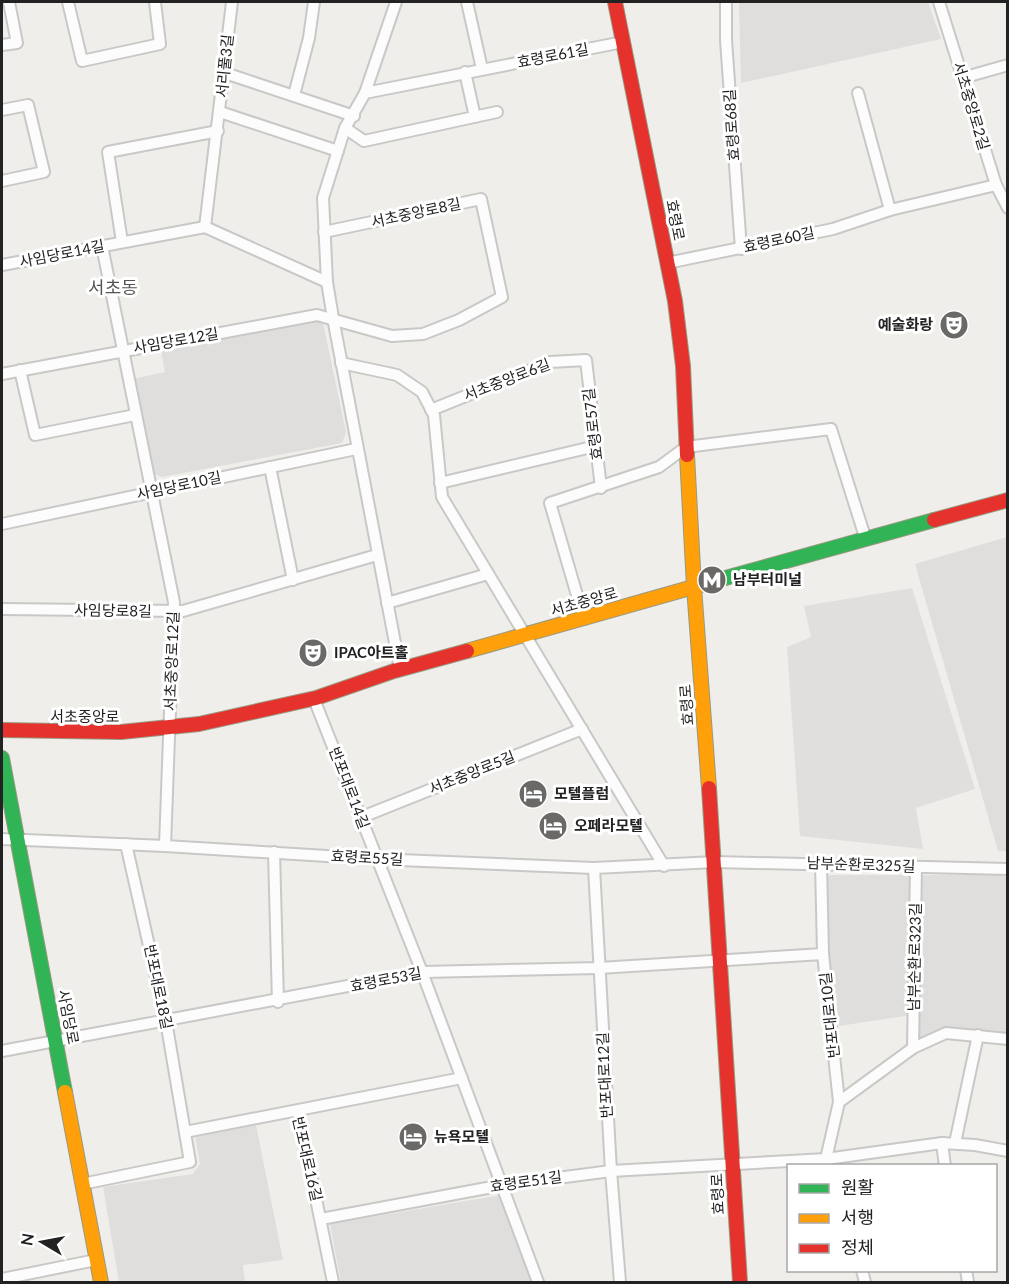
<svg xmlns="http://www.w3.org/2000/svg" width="1009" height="1284" viewBox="0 0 1009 1284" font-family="Lato,'Noto Sans KR',sans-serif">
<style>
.residential{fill:#dfdedc}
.parking{fill:#e0dfde}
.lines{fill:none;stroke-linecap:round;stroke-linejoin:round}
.street-casing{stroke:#c9c8c7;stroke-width:14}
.fast-casing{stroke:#999a82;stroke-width:16}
.slow-casing{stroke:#999a82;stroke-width:16}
.jam-casing{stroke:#999a82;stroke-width:16}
.street{stroke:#fdfcfc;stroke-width:10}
.fast{stroke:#30b455;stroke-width:14}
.slow{stroke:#ff9f0a;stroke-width:14}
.jam{stroke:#e5322d;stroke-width:14}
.labels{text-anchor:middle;stroke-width:6;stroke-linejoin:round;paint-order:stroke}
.street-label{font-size:15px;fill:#222;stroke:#fff}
.poi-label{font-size:15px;font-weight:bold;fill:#222;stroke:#fff;text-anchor:start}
.quarter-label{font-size:18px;fill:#555;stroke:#fff}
</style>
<rect width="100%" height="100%" fill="#f0eeeb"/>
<!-- residential -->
<g class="residential">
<polygon points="739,2 928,2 941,39 741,83"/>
<polygon points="318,320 323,323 346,432 342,443 162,477 151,473 133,379 165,372 161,351"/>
<polygon points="1007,537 1008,851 998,851 915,564"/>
<polygon points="825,875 1007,875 1007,1036 947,1028 918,1040 918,1014 839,1026 828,947"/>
<polygon points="256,1125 283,1260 243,1265 245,1282 119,1282 103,1187 193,1174 200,1164 195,1135"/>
<polygon points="501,1195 532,1282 341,1282 330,1224"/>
</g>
<!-- parking -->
<polygon class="parking" points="912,588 975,789 916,808 923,849 800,836 787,647 811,637 804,606"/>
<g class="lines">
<!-- street casing -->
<g class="street-casing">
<g id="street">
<polyline points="68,2 82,61 160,44 155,2"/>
<polyline points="396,2 365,93 345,128 323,198 327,282 333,318 400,669"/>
<polyline points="467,2 482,69"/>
<polyline points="726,2 726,40 741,249"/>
<polyline points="939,2 996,185 1008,208"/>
<polyline points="2,45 17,43 9,2"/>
<polyline points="465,72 475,117"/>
<polyline points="225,73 354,116"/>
<polyline points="962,78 1008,65"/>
<polyline points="365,93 623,42"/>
<polyline points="858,93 890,210"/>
<polyline points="294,95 309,38 314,2"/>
<polyline points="2,110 28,105 44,172 2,181"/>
<polyline points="220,112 338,151"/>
<polyline points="345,128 364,141 497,112"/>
<polyline points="205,227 232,2"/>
<polyline points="205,227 327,282"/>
<polyline points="122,242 108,152 218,131"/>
<polyline points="102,246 174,602 165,846"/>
<polyline points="667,263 833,229 890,210 996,185"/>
<polyline points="2,265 205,227"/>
<polyline points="341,363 397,375 422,392 434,415 442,497 664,866"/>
<polyline points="20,370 35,435 135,415"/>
<polyline points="2,374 317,315 392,336 423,334 459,320 502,297 481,199 324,232"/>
<polyline points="431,410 550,362 586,360 601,488"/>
<polyline points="270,467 293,580"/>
<polyline points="440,483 596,446"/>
<polyline points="2,524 356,449"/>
<polyline points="387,603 488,574"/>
<polyline points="2,609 183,611 377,555"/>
<polyline points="584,619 550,503 659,467 686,447 831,429 865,537"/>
<polyline points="314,699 422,972 538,1282"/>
<polyline points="362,817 582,729"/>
<polyline points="2,839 165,846 375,859 594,868 715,862 1008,869"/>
<polyline points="274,852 278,1002"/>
<polyline points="821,863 823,954 839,1102 826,1159 827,1163"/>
<polyline points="594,868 611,1171 620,1282"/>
<polyline points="913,1048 916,867"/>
<polyline points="2,1051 422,972 599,968 823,954"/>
<polyline points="839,1102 913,1048 946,1033 1008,1039"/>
<polyline points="298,1111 333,1282"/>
<polyline points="185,1132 462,1078"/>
<polyline points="942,1143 945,1166"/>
<polyline points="955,1143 978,1035"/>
<polyline points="82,1184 190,1162 166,1021 126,844"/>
<polyline points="321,1219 503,1185 611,1171 826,1159 942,1143 975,1145 1008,1151"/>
<polyline points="862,1270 865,1282"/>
<polyline points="966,1270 968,1282"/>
<polyline points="2,1279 96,1260"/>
</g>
</g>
<!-- fast casing -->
<g class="fast-casing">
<g id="fast">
<polyline points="711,582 934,520"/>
<polyline points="2,758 65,1092"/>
</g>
</g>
<!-- slow casing -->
<g class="slow-casing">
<g id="slow">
<polyline points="687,455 694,587 709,788"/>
<polyline points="467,651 711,582"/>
<polyline points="65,1092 101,1282"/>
</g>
</g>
<!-- jam casing -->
<g class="jam-casing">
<g id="jam">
<polyline points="615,2 675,301 683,366 687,455"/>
<polyline points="934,520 1008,500"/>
<polyline points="2,730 121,732 199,724 316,698 394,671 467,651"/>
<polyline points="709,788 740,1282"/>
</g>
</g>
<!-- street -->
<use href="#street" class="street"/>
<!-- fast -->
<use href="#fast" class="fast"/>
<!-- slow -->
<use href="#slow" class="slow"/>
<!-- jam -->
<use href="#jam" class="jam"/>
</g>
<!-- icons -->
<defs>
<g id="theatre-disc" transform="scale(1.5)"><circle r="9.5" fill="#6a6968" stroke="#fff"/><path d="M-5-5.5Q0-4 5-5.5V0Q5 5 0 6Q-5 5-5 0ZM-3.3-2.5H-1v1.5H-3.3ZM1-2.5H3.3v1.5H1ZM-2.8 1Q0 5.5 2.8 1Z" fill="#fff"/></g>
<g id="metro-disc" transform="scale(1.5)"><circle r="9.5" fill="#6a6968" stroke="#fff"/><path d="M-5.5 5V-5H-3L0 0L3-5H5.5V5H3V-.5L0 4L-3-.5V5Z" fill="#fff"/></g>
<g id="hotel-disc" transform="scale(1.5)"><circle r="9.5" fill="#6a6968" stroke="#fff"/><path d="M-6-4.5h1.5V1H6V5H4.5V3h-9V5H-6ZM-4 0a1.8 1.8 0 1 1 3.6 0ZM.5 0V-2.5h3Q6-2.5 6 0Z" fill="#fff"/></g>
</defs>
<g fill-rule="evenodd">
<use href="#theatre-disc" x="954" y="325"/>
<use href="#metro-disc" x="712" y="580"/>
<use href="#theatre-disc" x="313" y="653"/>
<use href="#hotel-disc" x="533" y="794"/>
<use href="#hotel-disc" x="553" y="826"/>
<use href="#hotel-disc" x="413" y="1137"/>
</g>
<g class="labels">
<!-- street labels -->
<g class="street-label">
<text transform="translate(553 56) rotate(-11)" y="5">효령로61길</text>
<text transform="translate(225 66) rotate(-84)" y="5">서리풀3길</text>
<text transform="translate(971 106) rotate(73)" y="5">서초중앙로2길</text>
<text transform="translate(732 125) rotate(-94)" y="5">효령로68길</text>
<text transform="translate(416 213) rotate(-12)" y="5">서초중앙로8길</text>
<text transform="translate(675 220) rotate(79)" y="5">효령로</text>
<text transform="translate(779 240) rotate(-12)" y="5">효령로60길</text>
<text transform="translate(62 254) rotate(-11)" y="5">사임당로14길</text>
<text transform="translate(176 341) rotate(-10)" y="5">사임당로12길</text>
<text transform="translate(507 380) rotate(-21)" y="5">서초중앙로6길</text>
<text transform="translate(593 424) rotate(-97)" y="5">효령로57길</text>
<text transform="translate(179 486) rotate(-12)" y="5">사임당로10길</text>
<text transform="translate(584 602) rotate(-16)" y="5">서초중앙로</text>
<text transform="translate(113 611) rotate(1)" y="5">사임당로8길</text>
<text transform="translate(172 661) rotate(-88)" y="5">서초중앙로12길</text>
<text transform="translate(687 705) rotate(-94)" y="5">효령로</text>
<text x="85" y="722">서초중앙로</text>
<text transform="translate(472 773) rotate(-22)" y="5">서초중앙로5길</text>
<text transform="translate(349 788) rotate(69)" y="5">반포대로14길</text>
<text transform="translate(367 858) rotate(3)" y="5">효령로55길</text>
<text transform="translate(861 865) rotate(2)" y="5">남부순환로325길</text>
<text transform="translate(915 957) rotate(-89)" y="5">남부순환로323길</text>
<text transform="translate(386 980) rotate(-11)" y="5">효령로53길</text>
<text transform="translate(158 987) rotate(78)" y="5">반포대로18길</text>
<text transform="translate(830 1015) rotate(-96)" y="5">반포대로10길</text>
<text transform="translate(68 1017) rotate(79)" y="5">사임당로</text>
<text transform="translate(605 1075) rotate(-93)" y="5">반포대로12길</text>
<text transform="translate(307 1159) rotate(77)" y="5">반포대로16길</text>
<text transform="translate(526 1182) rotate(-8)" y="5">효령로51길</text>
<text transform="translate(718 1194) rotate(-93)" y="5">효령로</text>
</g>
<!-- poi labels -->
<g class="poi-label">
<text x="933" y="330" text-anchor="end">예술화랑</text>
<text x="733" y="585">남부터미널</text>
<text x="334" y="658">IPAC아트홀</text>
<text x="554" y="799">모텔플럼</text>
<text x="574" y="831">오페라모텔</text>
<text x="434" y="1142">뉴욕모텔</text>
</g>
<!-- quarter labels -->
<g class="quarter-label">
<text x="113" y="294">서초동</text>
</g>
</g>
<!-- border -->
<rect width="1009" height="1284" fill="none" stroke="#222222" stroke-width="6"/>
<!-- legend -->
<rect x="787" y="1164" width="210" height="108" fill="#ffffff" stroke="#a7a7a7" stroke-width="1.5"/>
<rect x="799" y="1184" width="30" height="9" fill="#30b455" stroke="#a7a7a7" stroke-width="1.5"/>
<text x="841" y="1194" font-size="18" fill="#222222">원활</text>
<rect x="799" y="1214" width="30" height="9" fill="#ff9f0a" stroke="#a7a7a7" stroke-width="1.5"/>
<text x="841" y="1224" font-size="18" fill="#222222">서행</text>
<rect x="799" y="1244" width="30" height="9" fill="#e5322d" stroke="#a7a7a7" stroke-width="1.5"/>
<text x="841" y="1254" font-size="18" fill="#222222">정체</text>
<!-- north arrow -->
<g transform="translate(42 1242) rotate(280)" stroke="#ffffff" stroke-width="4.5" paint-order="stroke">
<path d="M0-4.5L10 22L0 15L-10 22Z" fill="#222222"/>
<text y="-9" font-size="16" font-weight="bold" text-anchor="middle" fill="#222222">N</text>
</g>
</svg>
